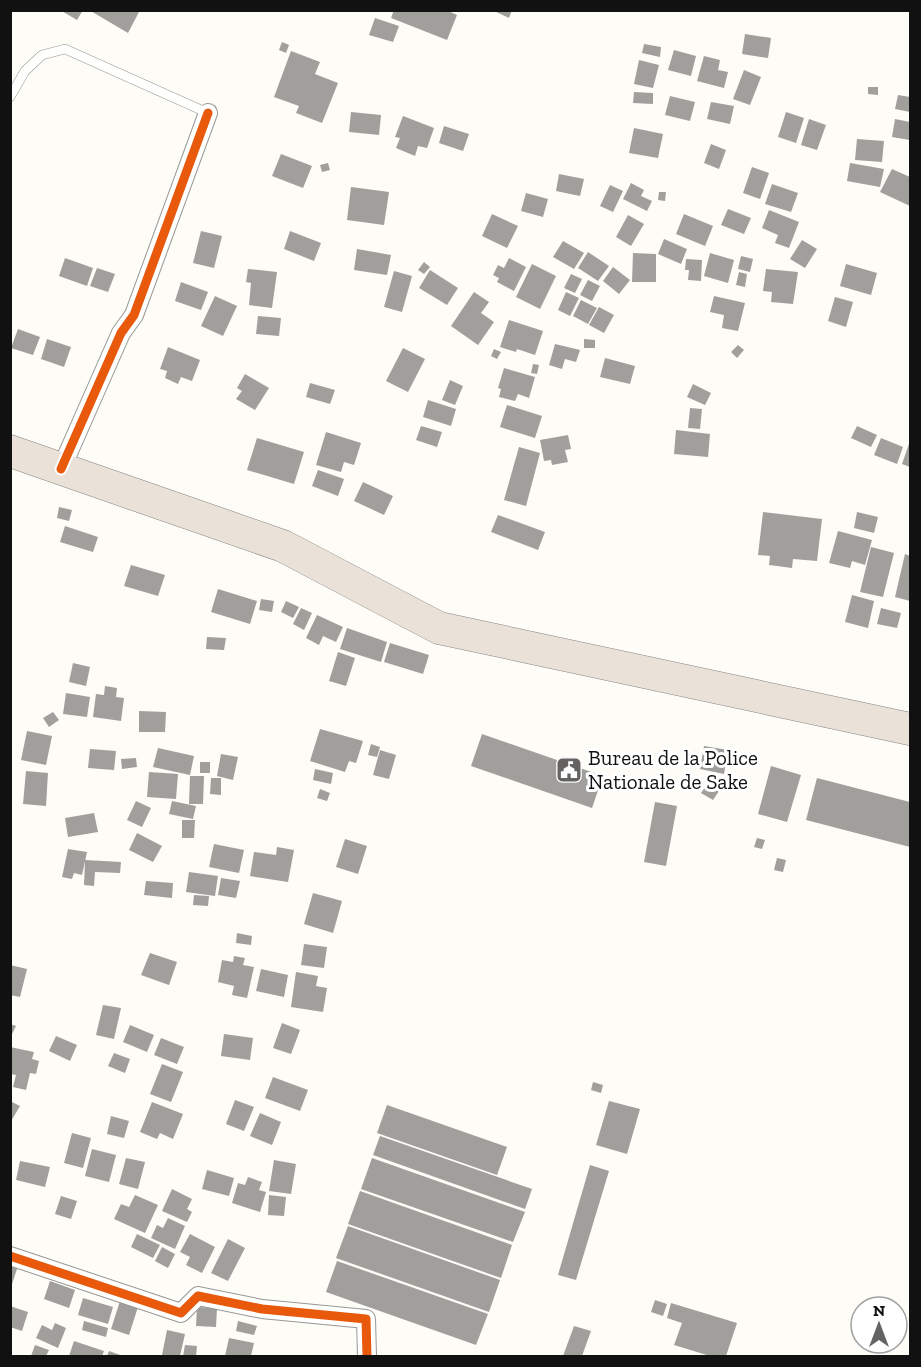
<svg xmlns="http://www.w3.org/2000/svg" width="921" height="1367" viewBox="0 0 921 1367" font-family="'Zilla Slab',serif">
<style>
.building{fill:#a19f9c}
.lines{fill:none;stroke-linecap:round;stroke-linejoin:round}
.lane-casing{stroke:#979795;stroke-width:10}
.street-casing{stroke:#979795;stroke-width:20}
.highway-casing{stroke:#858482;stroke-width:33}
.lane{stroke:#fffffe;stroke-width:9}
.street{stroke:#fffffe;stroke-width:18}
.highway{stroke:#eae1d8;stroke-width:32}
.cycleway-casing{stroke:#fff;stroke-width:13}
.cycleway{stroke:#e8590c;stroke-width:9}
.labels{text-anchor:middle;stroke-width:6;stroke-linejoin:round;paint-order:stroke}
.poi-label{font-size:21px;fill:#111;stroke:#fff;text-anchor:start}
</style>
<rect width="100%" height="100%" fill="#fdfcf7"/>
<!-- building -->
<g class="building">
<polygon points="60,10 83,10 77,20"/>
<polygon points="89,10 140,10 128,33"/>
<polygon points="394,10 446,10 457,15 447,40 391,18"/>
<polygon points="492,10 512,10 509,18"/>
<polygon points="375,18 399,26 393,42 369,35"/>
<polygon points="745,34 771,38 768,58 742,54"/>
<polygon points="282,42 289,45 286,53 279,50"/>
<polygon points="644,44 661,47 660,57 642,53"/>
<polygon points="674,50 696,56 691,76 668,70"/>
<polygon points="291,51 320,62 315,74 338,83 322,123 296,113 299,106 274,97"/>
<polygon points="704,56 720,60 718,70 728,72 724,88 697,81"/>
<polygon points="639,60 659,65 653,88 634,84"/>
<polygon points="744,70 761,77 750,105 733,99"/>
<polygon points="868,87 878,87 878,95 868,94"/>
<polygon points="634,92 653,93 653,104 633,103"/>
<polygon points="898,95 910,97 910,112 895,109"/>
<polygon points="670,96 695,102 690,121 665,115"/>
<polygon points="711,102 734,106 730,124 707,119"/>
<polygon points="351,112 381,115 379,135 349,132"/>
<polygon points="786,112 804,118 796,143 778,137"/>
<polygon points="403,116 434,128 427,148 418,146 415,156 396,148 400,138 395,137"/>
<polygon points="809,119 826,125 817,150 801,145"/>
<polygon points="895,119 910,122 910,140 892,137"/>
<polygon points="444,126 469,134 463,151 439,143"/>
<polygon points="634,128 663,134 658,158 629,153"/>
<polygon points="857,139 884,141 882,162 855,160"/>
<polygon points="711,144 726,150 719,169 704,163"/>
<polygon points="281,154 312,166 303,188 272,176"/>
<polygon points="328,163 330,170 322,172 320,165"/>
<polygon points="850,163 884,169 880,187 847,181"/>
<polygon points="752,167 769,173 760,199 743,193"/>
<polygon points="892,169 910,177 910,206 880,192"/>
<polygon points="559,174 584,179 580,196 556,191"/>
<polygon points="631,183 644,190 641,196 652,201 647,211 623,199"/>
<polygon points="772,184 798,193 791,212 765,204"/>
<polygon points="610,185 623,191 613,212 600,206"/>
<polygon points="351,187 389,192 384,225 347,220"/>
<polygon points="659,192 666,192 665,201 658,200"/>
<polygon points="526,193 548,199 543,217 521,211"/>
<polygon points="728,209 751,218 744,234 721,225"/>
<polygon points="769,210 799,222 789,248 775,243 778,235 762,228"/>
<polygon points="492,214 518,226 507,248 482,236"/>
<polygon points="684,214 713,226 705,246 676,234"/>
<polygon points="628,215 644,224 631,246 616,237"/>
<polygon points="201,231 222,236 214,268 193,263"/>
<polygon points="290,231 321,243 314,261 284,249"/>
<polygon points="664,239 687,249 681,264 658,254"/>
<polygon points="802,240 817,249 805,268 790,259"/>
<polygon points="563,241 584,253 574,269 553,257"/>
<polygon points="357,249 391,255 387,275 354,270"/>
<polygon points="588,252 609,266 598,281 578,268"/>
<polygon points="633,253 656,254 656,282 632,282"/>
<polygon points="710,253 734,260 728,283 704,276"/>
<polygon points="741,256 753,259 750,272 738,269"/>
<polygon points="65,258 93,268 87,286 59,276"/>
<polygon points="509,258 526,267 514,291 497,282 499,278 493,275 498,265 504,268"/>
<polygon points="686,259 702,260 701,281 688,280 689,270 685,270"/>
<polygon points="424,262 430,267 424,274 418,270"/>
<polygon points="532,264 556,276 540,309 516,297"/>
<polygon points="846,264 877,273 871,295 840,286"/>
<polygon points="613,267 630,280 619,294 603,281"/>
<polygon points="97,268 115,274 108,292 90,286"/>
<polygon points="248,269 277,272 272,308 249,305 251,283 246,282"/>
<polygon points="766,269 798,272 793,304 771,302 772,292 763,291"/>
<polygon points="430,270 458,288 447,305 419,288"/>
<polygon points="394,271 412,276 402,312 384,307"/>
<polygon points="739,272 747,274 745,287 736,285"/>
<polygon points="571,274 582,279 575,293 564,288"/>
<polygon points="588,280 600,286 592,301 580,295"/>
<polygon points="181,282 208,292 201,310 175,301"/>
<polygon points="474,292 489,302 481,313 494,322 478,345 451,326"/>
<polygon points="566,292 579,298 570,316 558,310"/>
<polygon points="215,296 237,306 223,336 201,326"/>
<polygon points="714,296 745,303 738,331 722,328 724,315 710,312"/>
<polygon points="835,297 853,302 846,327 828,321"/>
<polygon points="581,300 597,308 588,324 573,316"/>
<polygon points="599,307 614,315 604,333 589,325"/>
<polygon points="258,316 281,318 279,336 256,334"/>
<polygon points="509,320 543,331 535,355 517,349 516,352 500,347"/>
<polygon points="18,329 40,337 33,355 11,348"/>
<polygon points="47,339 71,347 64,367 41,359"/>
<polygon points="584,339 595,340 595,348 584,348"/>
<polygon points="555,344 580,350 576,362 565,359 562,369 549,365"/>
<polygon points="738,345 744,350 737,358 731,352"/>
<polygon points="168,347 200,360 192,381 181,377 178,384 165,378 167,371 160,369"/>
<polygon points="403,348 425,359 408,392 386,381"/>
<polygon points="494,349 501,352 497,359 491,356"/>
<polygon points="605,358 635,366 630,384 600,377"/>
<polygon points="533,364 539,365 537,374 531,373"/>
<polygon points="504,368 535,377 529,398 518,394 515,401 499,397 501,389 498,388"/>
<polygon points="245,374 269,388 255,410 236,399 242,391 237,388"/>
<polygon points="450,380 463,386 455,405 442,400"/>
<polygon points="310,383 335,390 330,404 306,397"/>
<polygon points="693,384 711,393 705,405 687,397"/>
<polygon points="428,400 456,409 451,426 423,417"/>
<polygon points="507,405 542,416 535,438 500,427"/>
<polygon points="690,408 702,409 700,429 688,428"/>
<polygon points="421,426 442,432 437,447 416,440"/>
<polygon points="857,426 877,435 871,447 851,438"/>
<polygon points="676,430 710,434 708,457 674,454"/>
<polygon points="326,432 361,443 354,465 344,462 341,472 316,465"/>
<polygon points="568,435 571,449 565,450 568,462 552,465 551,460 544,461 540,440"/>
<polygon points="257,438 304,452 294,484 247,470"/>
<polygon points="881,438 903,447 897,464 874,455"/>
<polygon points="910,441 910,467 902,464"/>
<polygon points="519,447 540,453 526,506 504,500"/>
<polygon points="318,470 344,479 338,496 312,486"/>
<polygon points="363,482 393,496 384,515 354,501"/>
<polygon points="59,507 72,510 69,521 57,518"/>
<polygon points="763,512 822,519 817,561 793,559 792,568 769,565 770,556 758,555"/>
<polygon points="857,512 878,517 874,533 854,528"/>
<polygon points="498,515 545,532 538,550 491,532"/>
<polygon points="65,526 98,537 93,552 60,542"/>
<polygon points="838,531 872,540 865,565 852,561 850,568 829,563"/>
<polygon points="871,547 894,553 883,597 860,592"/>
<polygon points="905,554 910,556 910,601 895,597"/>
<polygon points="131,565 165,575 158,596 124,586"/>
<polygon points="218,589 257,601 250,624 211,612"/>
<polygon points="852,595 874,601 868,628 845,622"/>
<polygon points="261,599 274,601 272,612 259,610"/>
<polygon points="286,601 299,607 293,618 281,612"/>
<polygon points="301,608 312,613 304,630 293,624"/>
<polygon points="881,608 901,613 897,628 877,624"/>
<polygon points="317,615 343,627 336,642 323,636 319,645 306,638"/>
<polygon points="347,628 387,642 381,662 340,649"/>
<polygon points="207,637 226,638 224,650 206,649"/>
<polygon points="390,643 429,655 423,674 384,662"/>
<polygon points="338,652 355,658 346,686 329,681"/>
<polygon points="73,663 90,667 86,686 69,682"/>
<polygon points="105,686 117,688 116,697 124,698 121,721 93,717 96,694 104,695"/>
<polygon points="66,693 90,697 87,717 63,714"/>
<polygon points="139,711 166,712 165,732 139,732"/>
<polygon points="53,712 59,720 49,727 43,718"/>
<polygon points="320,729 363,741 356,763 349,761 345,772 310,761"/>
<polygon points="27,731 52,736 46,765 21,760"/>
<polygon points="482,734 603,776 592,808 471,766"/>
<polygon points="371,744 380,747 377,757 368,755"/>
<polygon points="704,746 728,750 724,774 700,769"/>
<polygon points="158,748 194,756 190,775 153,767"/>
<polygon points="90,749 116,751 114,770 88,768"/>
<polygon points="380,750 396,755 389,779 373,775"/>
<polygon points="221,754 238,757 233,780 217,776"/>
<polygon points="136,758 137,767 122,769 121,759"/>
<rect x="200" y="762" width="10" height="11"/>
<polygon points="771,766 801,775 787,822 758,814"/>
<polygon points="315,769 333,773 331,784 313,780"/>
<polygon points="26,771 48,773 46,806 23,804"/>
<polygon points="149,772 178,774 176,799 147,797"/>
<polygon points="190,776 204,776 203,804 189,804"/>
<polygon points="211,778 221,778 221,795 210,794"/>
<polygon points="817,778 910,802 910,847 806,820"/>
<polygon points="708,783 719,791 713,800 701,793"/>
<polygon points="320,789 330,793 327,801 317,798"/>
<polygon points="136,801 151,808 142,827 127,820"/>
<polygon points="172,801 196,806 193,819 169,814"/>
<polygon points="655,802 677,806 666,866 644,862"/>
<polygon points="94,813 98,832 68,837 65,818"/>
<polygon points="182,820 195,820 194,838 182,838"/>
<polygon points="137,833 162,846 153,862 129,850"/>
<polygon points="757,838 765,840 762,849 754,847"/>
<polygon points="345,839 367,846 358,874 336,867"/>
<polygon points="214,844 244,850 239,873 209,867"/>
<polygon points="277,847 294,850 288,882 250,876 254,852 276,855"/>
<polygon points="68,849 87,852 82,875 74,873 72,879 62,877"/>
<polygon points="777,858 786,860 783,872 774,870"/>
<polygon points="85,860 121,862 120,873 95,872 94,886 84,885"/>
<polygon points="189,872 218,876 215,896 186,892"/>
<polygon points="221,878 240,881 236,898 218,895"/>
<polygon points="146,881 173,883 172,898 144,895"/>
<polygon points="313,893 342,901 333,933 304,924"/>
<polygon points="194,895 209,896 208,906 193,905"/>
<polygon points="237,933 252,936 251,945 236,943"/>
<polygon points="304,944 327,947 324,968 301,965"/>
<polygon points="150,953 177,962 169,985 141,975"/>
<polygon points="234,956 245,958 243,965 254,967 247,998 232,995 234,986 218,982 222,960 233,962"/>
<polygon points="10,965 27,969 20,997 10,995"/>
<polygon points="261,969 288,975 284,997 256,991"/>
<polygon points="296,972 318,976 316,986 327,988 323,1012 291,1007"/>
<polygon points="103,1005 121,1008 114,1039 96,1035"/>
<polygon points="282,1023 300,1030 291,1054 273,1048"/>
<polygon points="10,1024 16,1026 10,1038"/>
<polygon points="130,1025 154,1035 147,1052 123,1042"/>
<polygon points="224,1034 253,1038 250,1060 221,1056"/>
<polygon points="56,1036 77,1045 70,1061 49,1051"/>
<polygon points="161,1038 184,1047 177,1064 154,1055"/>
<polygon points="10,1047 34,1052 32,1059 39,1061 36,1074 30,1073 26,1090 13,1087 16,1075 10,1074"/>
<polygon points="114,1053 130,1059 125,1073 108,1066"/>
<polygon points="162,1064 183,1072 171,1102 150,1094"/>
<polygon points="273,1077 308,1090 300,1111 265,1098"/>
<polygon points="593,1082 603,1085 601,1093 591,1090"/>
<polygon points="235,1100 254,1107 244,1131 226,1124"/>
<polygon points="10,1101 20,1106 10,1123"/>
<polygon points="609,1101 640,1109 627,1154 596,1145"/>
<polygon points="152,1102 183,1114 173,1139 160,1133 157,1139 140,1132"/>
<polygon points="387,1105 507,1147 497,1175 377,1133"/>
<polygon points="260,1113 281,1122 272,1145 250,1136"/>
<polygon points="111,1116 129,1121 124,1138 107,1134"/>
<polygon points="72,1133 91,1138 83,1168 64,1163"/>
<polygon points="380,1136 532,1189 525,1209 373,1155"/>
<polygon points="92,1149 116,1155 109,1182 85,1176"/>
<polygon points="126,1158 145,1162 138,1189 119,1184"/>
<polygon points="372,1158 525,1212 513,1242 361,1189"/>
<polygon points="274,1160 296,1164 291,1194 269,1191"/>
<polygon points="20,1161 50,1167 45,1187 16,1180"/>
<polygon points="590,1165 609,1171 576,1280 558,1275"/>
<polygon points="207,1170 234,1178 229,1196 202,1189"/>
<polygon points="248,1177 262,1182 259,1190 266,1192 260,1212 232,1203 238,1183 245,1185"/>
<polygon points="172,1189 192,1199 187,1209 192,1212 187,1222 162,1211"/>
<polygon points="360,1191 512,1245 501,1278 348,1224"/>
<polygon points="135,1195 158,1205 145,1233 114,1219 121,1204 129,1207"/>
<polygon points="269,1195 286,1197 284,1216 268,1215"/>
<polygon points="61,1196 77,1201 71,1219 55,1214"/>
<polygon points="168,1218 185,1226 175,1249 151,1238 157,1225 163,1228"/>
<polygon points="348,1226 500,1280 489,1312 336,1258"/>
<polygon points="137,1234 160,1245 153,1258 131,1247"/>
<polygon points="190,1234 215,1247 202,1273 186,1265 190,1257 180,1252"/>
<polygon points="228,1239 245,1248 228,1281 211,1273"/>
<polygon points="162,1247 175,1254 168,1268 155,1261"/>
<polygon points="337,1261 488,1314 476,1345 326,1292"/>
<polygon points="10,1263 18,1266 11,1287 10,1287"/>
<polygon points="50,1281 75,1290 69,1308 44,1299"/>
<polygon points="83,1298 113,1307 108,1324 78,1315"/>
<polygon points="655,1300 667,1304 663,1316 651,1312"/>
<polygon points="120,1301 138,1307 129,1335 111,1329"/>
<polygon points="671,1303 737,1323 726,1356 710,1356 674,1345 682,1323 667,1318"/>
<polygon points="10,1306 28,1312 22,1331 10,1327"/>
<polygon points="197,1307 217,1308 216,1327 196,1326"/>
<polygon points="84,1321 108,1328 106,1337 82,1330"/>
<polygon points="238,1321 257,1326 254,1335 236,1331"/>
<polygon points="55,1323 66,1328 58,1348 36,1338 42,1325 52,1330"/>
<polygon points="574,1326 591,1331 582,1356 563,1356"/>
<polygon points="167,1330 185,1334 180,1356 162,1355"/>
<polygon points="229,1338 254,1343 251,1356 225,1356"/>
<polygon points="74,1341 104,1351 102,1356 69,1356"/>
<polygon points="35,1345 49,1350 46,1356 31,1356"/>
<polygon points="185,1345 197,1346 196,1356 183,1356"/>
<polygon points="109,1351 123,1356 107,1356"/>
</g>
<g class="lines">
<!-- lane casing -->
<g class="lane-casing">
<polyline id="lane" points="10,97 25,71 42,55 65,49 208,113"/>
</g>
<!-- street casing -->
<g class="street-casing">
<g id="street">
<polyline points="61,469 121,333 134,315 208,113"/>
<polyline points="10,1256 181,1313 198,1296 262,1309 366,1319 367,1356"/>
</g>
</g>
<!-- highway casing -->
<g class="highway-casing">
<polyline id="highway" points="10,451 283,546 439,628 910,729"/>
</g>
<!-- lane -->
<use href="#lane" class="lane"/>
<!-- street -->
<use href="#street" class="street"/>
<!-- highway -->
<use href="#highway" class="highway"/>
<!-- cycleway casing -->
<g class="cycleway-casing">
<g id="cycleway">
<polyline points="61,469 121,333 134,315 208,113"/>
<polyline points="10,1256 181,1313 198,1296 262,1309 366,1319 367,1356"/>
</g>
</g>
<!-- cycleway -->
<use href="#cycleway" class="cycleway"/>
</g>
<!-- icons -->
<defs>
<g id="civic-square" transform="scale(1.35)"><rect x="-9" y="-9" width="18" height="18" rx="4" fill="#646362" stroke="#fff"/><path d="M-.6-6.5H3V-4.5H.6V-3L4-1V1h2V6H-6V1h2V-1L-.6-3ZM-1.2 2.5V6h2.4V2.5Z" fill="#fff"/></g>
</defs>
<g fill-rule="evenodd">
<use href="#civic-square" x="569" y="770"/>
</g>
<g class="labels">
<!-- poi labels -->
<g class="poi-label">
<text x="588" y="765">Bureau de la Police<tspan x="588" dy="24">Nationale de Sake</tspan></text>
</g>
</g>
<!-- border -->
<rect width="921" height="1367" fill="none" stroke="#111111" stroke-width="24"/>
<!-- north arrow -->
<g transform="translate(879 1325)"><circle r="28" fill="#ffffff" stroke="#a0a0a0" stroke-width="1.5"/>
<path d="M0-4.5L10 22L0 15L-10 22Z" fill="#646362"/>
<text y="-9" font-size="16" font-weight="bold" text-anchor="middle" fill="#111111">N</text>
</g>
</svg>
